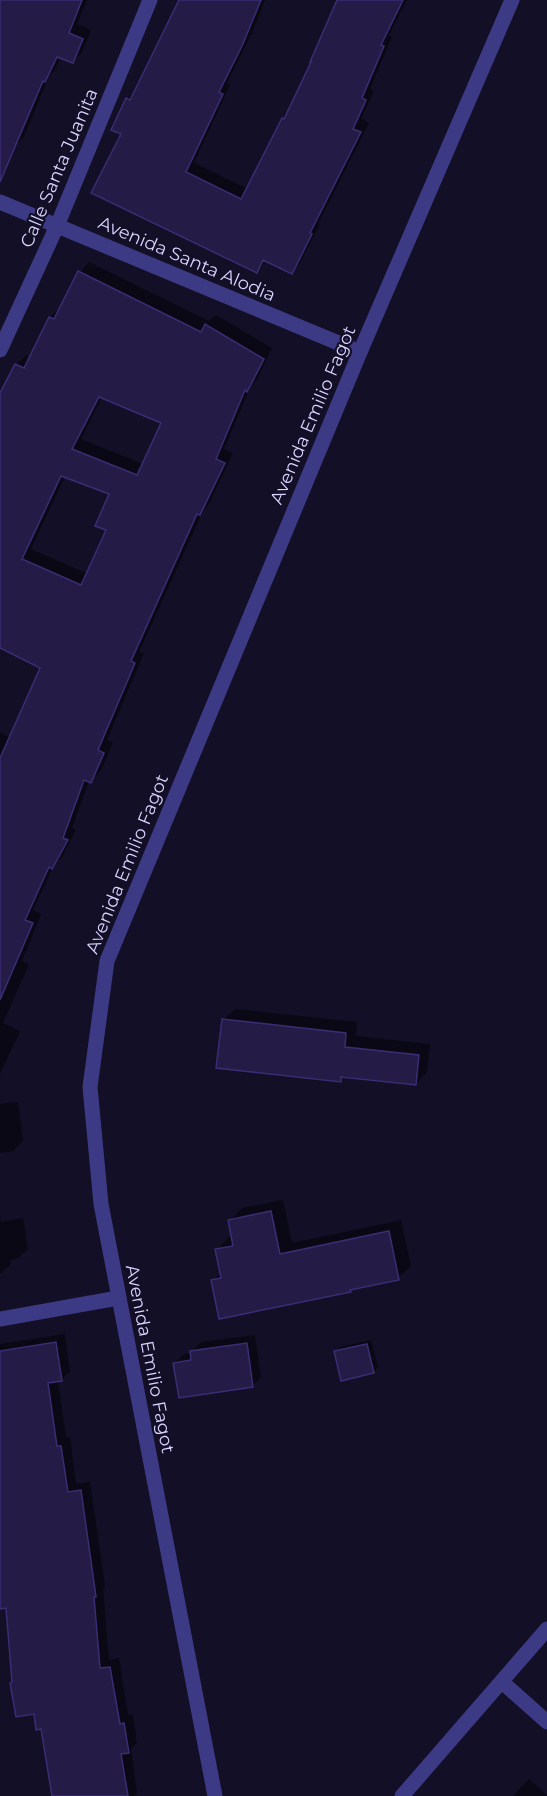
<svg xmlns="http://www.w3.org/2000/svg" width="547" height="1796" viewBox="0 0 547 1796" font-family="Montserrat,sans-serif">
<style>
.shadow{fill:#0007;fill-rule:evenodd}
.building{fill:#241b47;stroke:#3b2d73;stroke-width:1.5;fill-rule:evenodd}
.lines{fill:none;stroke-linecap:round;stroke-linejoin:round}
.minor{stroke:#3d3a85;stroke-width:15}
.labels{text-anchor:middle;stroke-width:4.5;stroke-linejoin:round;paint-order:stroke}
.street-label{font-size:18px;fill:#d9d4ff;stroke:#130f26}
</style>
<rect width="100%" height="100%" fill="#130f26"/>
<!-- shadow -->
<g class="shadow">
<polygon points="0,0 87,0 77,24 91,30 82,52 73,62 61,57 54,71 49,76 24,137 14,146 0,140"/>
<polygon points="180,0 265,0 252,33 227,83 230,85 194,163 248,189 283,119 289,113 338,0 407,0 389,35 392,37 370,89 374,91 361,119 369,123 318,224 320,224 300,263 291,272 267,260 257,271 123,133 127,99 137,89"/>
<path d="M89 262 209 321 216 315 272 348 257 380 251 386 224 449 233 453 209 504 204 509 139 652 144 653 107 740 113 743 100 772 91 781H89L72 828 76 830 62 857 54 865 33 910 41 914 22 961 29 964 3 1023 20 1031 0 1074V732L11 738 42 667 0 647V397L16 365 26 355 31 357 50 317 60 308 80 272ZM102 397 163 423 143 464 81 439ZM65 476 111 493 108 530 88 574 31 549Z"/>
<polygon points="235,1009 357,1022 356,1036 430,1044 427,1072 416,1084 345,1076 340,1080 223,1020"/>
<polygon points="18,1102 23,1141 13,1151 0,1153 0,1104"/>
<polygon points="283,1200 292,1243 401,1220 411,1266 398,1278 353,1287 350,1290 213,1281 222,1272 217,1250 229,1237 233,1237 230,1221 242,1208"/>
<polygon points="0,1218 1,1222 23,1218 28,1249 18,1258 10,1260 11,1264 0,1274"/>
<polygon points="65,1334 70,1371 61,1380 58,1380 66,1438 70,1437 76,1484 90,1482 105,1586 103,1588 109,1660 119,1658 128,1715 133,1715 137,1743 131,1749 137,1793 134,1796 53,1796 42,1727 35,1712 14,1681 7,1607 0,1608 0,1344"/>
<polygon points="255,1335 261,1377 252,1386 175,1363 184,1354 192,1353 192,1351 201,1342"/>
<polygon points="371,1340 378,1367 373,1372 336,1352 340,1347"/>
<polygon points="529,1779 547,1795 547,1796 513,1796"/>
</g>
<!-- building -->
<g class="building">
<polygon points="0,0 82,0 69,33 83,39 73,63 57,57 45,82 43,81 0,182"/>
<polygon points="179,0 261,0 242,46 219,92 223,94 186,172 241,199 282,118 284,119 311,62 310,62 337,0 403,0 381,45 384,46 362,98 366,100 353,129 361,132 310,233 312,234 292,274 263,260 257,273 91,193 121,134 111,130 126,98 130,100"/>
<path d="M78 271 201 332 205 324 264 359 247 392 245 390 216 459 225 463 200 515 197 514 131 661 135 663 98 750 104 753 91 783 84 780 63 838 68 840 52 869 49 867 25 920 33 923 0 1000V758L40 668 0 648V393L15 364 24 368 49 317 54 319ZM99 397 161 423 137 475 72 449ZM61 476 109 494 95 526 106 530 81 585 22 559Z"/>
<polygon points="222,1019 346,1033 345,1047 419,1055 416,1085 341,1077 341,1082 216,1068"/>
<polygon points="271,1211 280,1254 389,1231 399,1280 350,1290 351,1292 219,1319 211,1280 221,1278 215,1249 233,1246 228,1220"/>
<polygon points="56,1342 62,1381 48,1383 57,1446 61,1446 68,1492 81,1490 96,1597 94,1597 100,1668 110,1667 120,1724 124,1723 129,1753 121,1754 128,1796 52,1796 41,1729 36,1730 34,1714 16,1717 10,1683 12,1682 6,1608 0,1609 0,1351"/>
<polygon points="247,1343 253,1387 179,1398 173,1363 191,1360 190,1351"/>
<polygon points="367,1344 374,1373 341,1381 334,1351"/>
</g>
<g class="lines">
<!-- minor -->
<g class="minor">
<polyline points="0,202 360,352"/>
<polyline points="0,350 57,226 150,0"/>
<polyline points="0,1319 118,1298"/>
<polyline points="502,1682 547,1722"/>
<polyline points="215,1796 101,1204 90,1087 107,961 360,352 512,0"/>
<polyline points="402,1796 547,1629"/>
</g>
</g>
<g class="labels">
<!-- street labels -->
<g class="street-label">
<text transform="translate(59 168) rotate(-67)" y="6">Calle Santa Juanita</text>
<text transform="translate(187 259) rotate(23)" y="6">Avenida Santa Alodia</text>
<text transform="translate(313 415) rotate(-67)" y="6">Avenida Emilio Fagot</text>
<text transform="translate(127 864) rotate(-68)" y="6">Avenida Emilio Fagot</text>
<text transform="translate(150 1359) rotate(79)" y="6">Avenida Emilio Fagot</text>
</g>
</g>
</svg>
